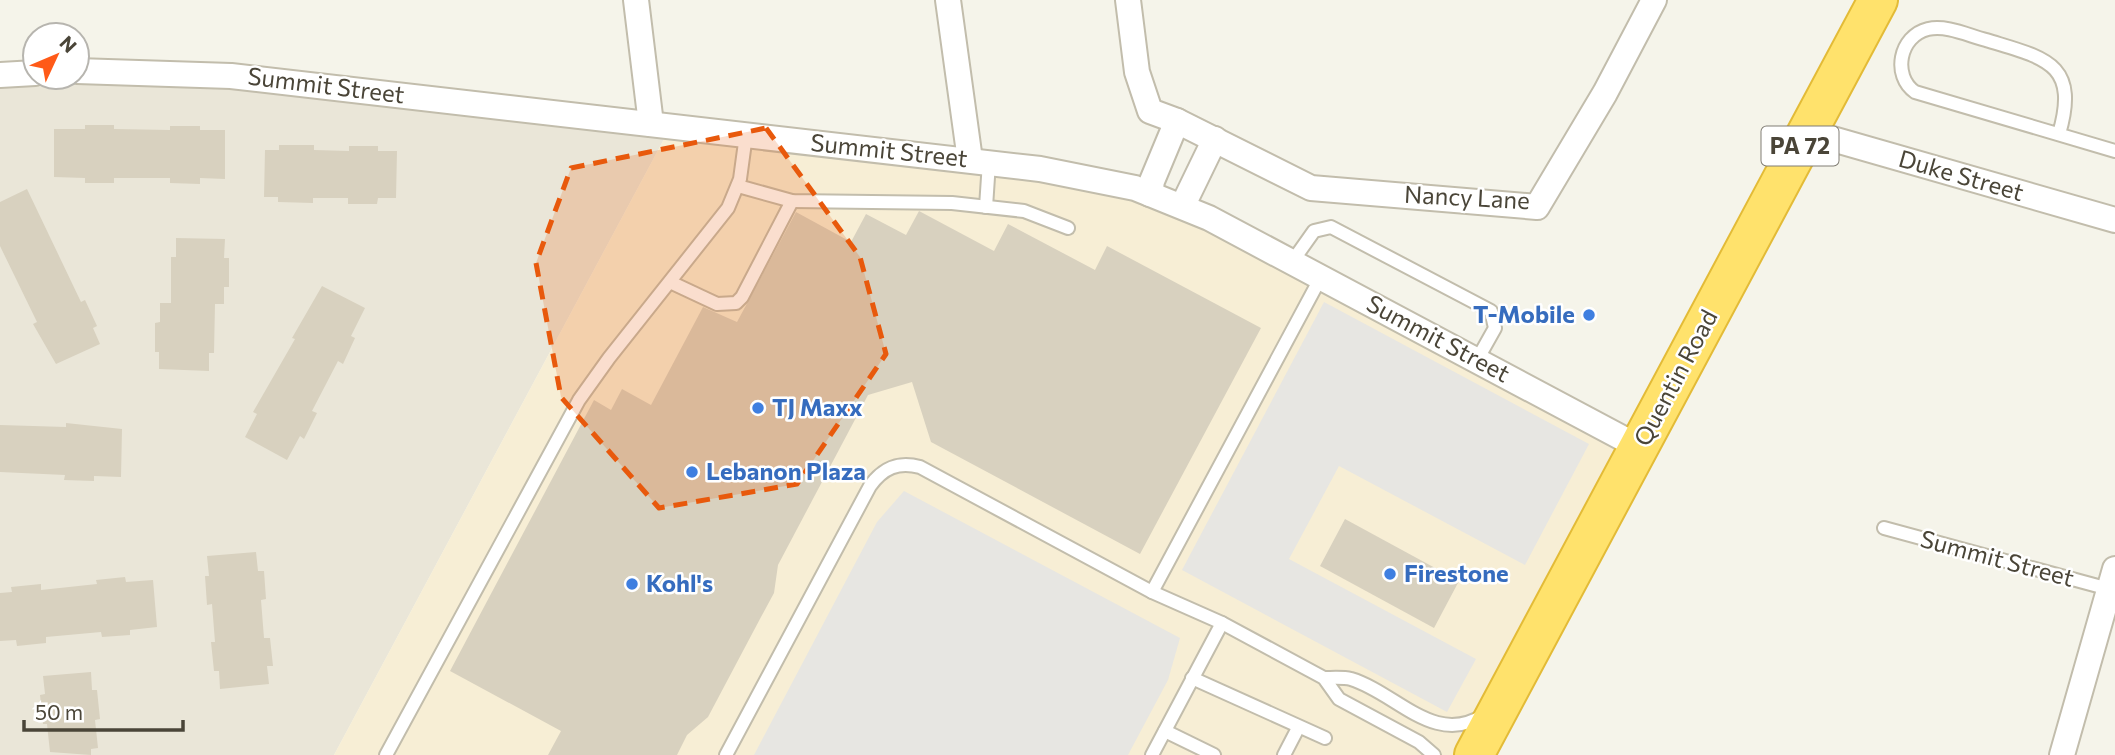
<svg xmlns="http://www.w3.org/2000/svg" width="2115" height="755" viewBox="0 0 2115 755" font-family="Commissioner,sans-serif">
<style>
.residential{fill:#eae6d8}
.commercial{fill:#f7eed5}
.parking{fill:#e7e6e2}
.building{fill:#d8d1bf}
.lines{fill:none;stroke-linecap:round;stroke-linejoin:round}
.lane-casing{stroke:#c2bdac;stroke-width:16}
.street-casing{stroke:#c2bdac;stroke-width:28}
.highway-casing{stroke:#e3bb37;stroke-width:42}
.lane{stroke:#fff;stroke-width:12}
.street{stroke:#fff;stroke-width:24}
.highway{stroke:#ffe26c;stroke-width:38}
.marked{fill:#e8590c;fill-opacity:0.2;stroke:#e8590c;stroke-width:5;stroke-dasharray:14 9;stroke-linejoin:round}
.shop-dot{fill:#3f7fe0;stroke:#fff;stroke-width:2.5}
.labels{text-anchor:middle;stroke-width:5;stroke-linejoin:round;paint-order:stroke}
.shield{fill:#fff;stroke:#807d74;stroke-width:2}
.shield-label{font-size:23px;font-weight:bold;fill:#4a4538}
.street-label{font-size:24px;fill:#4a4538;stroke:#fff}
.shop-label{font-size:24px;font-weight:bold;fill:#366cbe;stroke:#fff;text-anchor:start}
</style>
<rect width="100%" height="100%" fill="#f5f4ea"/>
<!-- residential -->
<polygon class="residential" points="77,71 671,126 334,755 0,755 0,75 77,77"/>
<!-- commercial -->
<polygon class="commercial" points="671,126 1135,188 1639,447 1474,755 334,755"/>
<!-- parking -->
<g class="parking">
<polygon points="1324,302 1589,444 1525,565 1339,466 1289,559 1476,659 1447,712 1182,570"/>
<polygon points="904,491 1180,638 1168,680 1128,755 754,755 877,522"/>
</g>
<!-- building -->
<g class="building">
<polygon points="85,125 114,125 114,129 170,130 170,126 200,126 200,130 225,130 225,179 200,178 200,184 170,183 170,178 114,178 114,183 85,183 85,178 54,177 54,129 85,129"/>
<polygon points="279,145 314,145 314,150 349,151 349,146 378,146 378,151 397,151 396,198 378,198 377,204 348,204 348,198 313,198 313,203 278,202 278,197 264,197 265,150 279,150"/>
<polygon points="27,189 81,302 85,300 97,326 93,328 100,344 56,364 33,324 37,322 0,246 0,202"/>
<polygon points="919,211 994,251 1008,224 1095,270 1107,246 1261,328 1140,554 931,442 912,382 868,395 778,565 774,593 761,617 708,717 687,735 677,755 548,755 561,731 450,671 594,400 611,410 622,389 651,405 703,307 737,322 796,212 851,242 866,214 906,235"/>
<polygon points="176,238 225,239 224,258 229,258 229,287 224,287 224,304 215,304 214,353 209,353 209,371 159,369 159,352 155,352 155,323 160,322 160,303 171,303 171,257 176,257"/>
<polygon points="322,286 365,308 351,336 355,338 343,364 338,361 312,411 317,413 304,439 300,436 287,460 245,437 257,414 253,412 295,339 292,338"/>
<polygon points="66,423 122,429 121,477 94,476 94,481 64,480 65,475 0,472 0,425 66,427"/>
<polygon points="1345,519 1459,581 1434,628 1320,566"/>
<polygon points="256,552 258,571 264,571 266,599 261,600 264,638 270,638 273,666 267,666 269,684 220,689 219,671 214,671 211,642 215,642 212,604 207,605 205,576 209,576 207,556"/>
<polygon points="125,577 126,582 153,580 157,627 130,630 130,635 102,637 101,632 46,637 46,643 17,646 16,640 0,641 0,593 12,592 11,587 41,584 41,590 97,584 96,580"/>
<polygon points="91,672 92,690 97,690 100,719 95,720 98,748 91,749 91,755 50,752 47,724 43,724 40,695 45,694 43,676"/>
</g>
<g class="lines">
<!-- lane casing -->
<g class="lane-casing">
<g id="lane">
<path d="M2059 134C2080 62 2044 58 1986 40 1967 35 1947 25 1928 29 1899 36 1892 76 1915 92L2115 151"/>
<polyline points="738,186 792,201 952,203 1024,211 1068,228"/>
<polyline points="986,207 989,162"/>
<polyline points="1292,262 1314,231 1331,227 1491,311 1495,328 1477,360"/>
<polyline points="670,282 717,304 736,303 742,297 792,201"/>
<polyline points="1884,528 2109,589"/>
<polyline points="1152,592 1321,277"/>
<polyline points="1192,678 1325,738"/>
<path d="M1324 678C1332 678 1343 677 1351 679 1397 693 1434 747 1484 715"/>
<polyline points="1165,731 1214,755"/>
<polyline points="386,755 579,400 609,358 728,208 740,179 746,135"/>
<path d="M726 755 870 486C883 468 898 461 920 467L1152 592 1222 623 1324 678 1339 699 1419 742 1434 755"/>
<polyline points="1152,755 1222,623"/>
<polyline points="1284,755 1298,728"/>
</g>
</g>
<!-- street casing -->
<g class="street-casing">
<g id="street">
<polyline points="636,0 651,124"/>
<polyline points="948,0 970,160"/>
<polyline points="1128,0 1137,72 1150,111 1177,121 1311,188 1537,207 1605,93 1654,0"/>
<polyline points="77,71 231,76 1040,169 1135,188 1209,218 1639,447"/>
<polyline points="0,75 35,73"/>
<polyline points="1808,132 2115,220"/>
<polyline points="1150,194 1152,181 1177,121"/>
<polyline points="1183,205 1215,139"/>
<polyline points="2062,755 2115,569"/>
</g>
</g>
<!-- highway casing -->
<g class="highway-casing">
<polyline id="highway" points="1474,755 1878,0"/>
</g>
<!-- lane -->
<use href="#lane" class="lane"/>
<!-- street -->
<use href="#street" class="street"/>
<!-- highway -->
<use href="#highway" class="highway"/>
</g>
<!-- marked area -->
<path class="marked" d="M766 128 860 257 886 354 797 484 659 508 561 397 536 263 571 168Z"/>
<!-- markers -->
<g class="shop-dot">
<circle cx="1589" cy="315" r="7"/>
<circle cx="758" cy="408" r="7"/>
<circle cx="692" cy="472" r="7"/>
<circle cx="1390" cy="574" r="7"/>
<circle cx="632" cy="584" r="7"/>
</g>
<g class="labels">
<!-- shield labels -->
<rect class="shield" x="1761.5" y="126.5" width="77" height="39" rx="5"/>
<g class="shield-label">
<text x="1800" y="154">PA 72</text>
</g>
<!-- street labels -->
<g class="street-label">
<text transform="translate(326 86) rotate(7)" y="8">Summit Street</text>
<text transform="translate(889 151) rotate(6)" y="8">Summit Street</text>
<text transform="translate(1961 176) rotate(16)" y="8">Duke Street</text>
<text transform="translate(1467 198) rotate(3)" y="8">Nancy Lane</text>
<text transform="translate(1438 339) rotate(28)" y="8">Summit Street</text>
<text transform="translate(1676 378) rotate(-62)" y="8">Quentin Road</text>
<text transform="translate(1997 559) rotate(15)" y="8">Summit Street</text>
</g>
<!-- shop labels -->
<g class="shop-label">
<text x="1575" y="323" text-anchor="end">T-Mobile</text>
<text x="772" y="416">TJ Maxx</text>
<text x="706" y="480">Lebanon Plaza</text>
<text x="1404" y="582">Firestone</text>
<text x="646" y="592">Kohl's</text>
</g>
</g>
<!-- north arrow -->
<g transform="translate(56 56) rotate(46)"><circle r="33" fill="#ffffff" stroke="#b7b5af" stroke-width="2"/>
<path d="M0-5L12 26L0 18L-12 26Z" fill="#ff5a18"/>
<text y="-10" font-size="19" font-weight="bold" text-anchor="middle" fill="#4a4538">N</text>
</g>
<!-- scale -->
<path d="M24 720v10h159v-10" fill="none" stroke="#4a4538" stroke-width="3.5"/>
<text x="35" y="720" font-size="21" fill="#4a4538" stroke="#ffffff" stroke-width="5" paint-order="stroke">50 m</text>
</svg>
